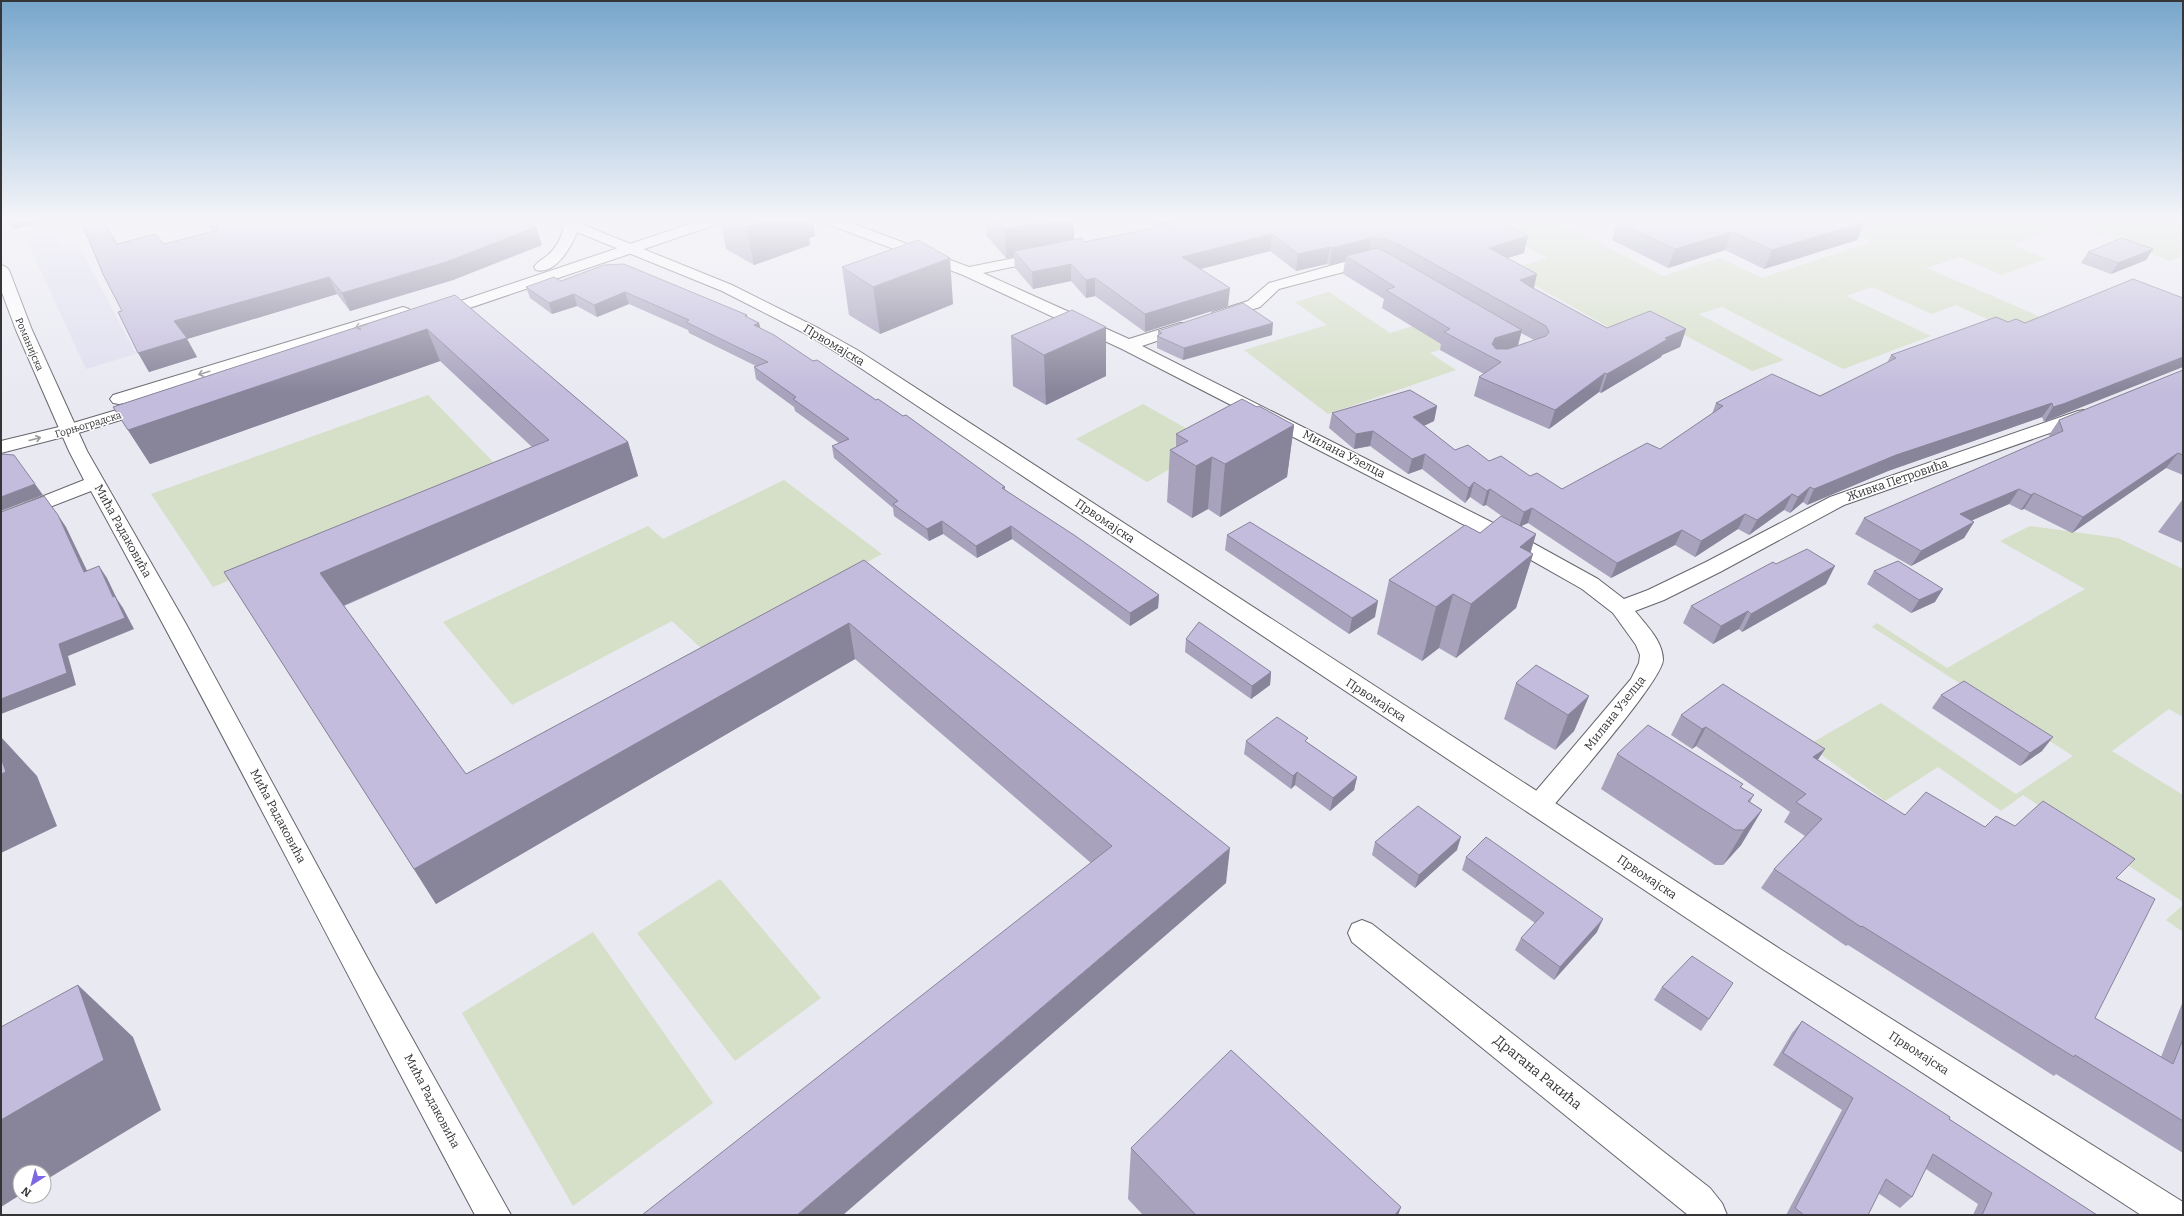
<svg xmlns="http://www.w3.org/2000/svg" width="2184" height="1216" viewBox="0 0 2184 1216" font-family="Bitter,serif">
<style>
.built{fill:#dfdeef}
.green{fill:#d6dfc7}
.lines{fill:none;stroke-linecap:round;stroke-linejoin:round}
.minor-casing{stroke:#66656d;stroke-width:2}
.tertiary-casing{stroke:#66656d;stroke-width:2}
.secondary-casing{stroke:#66656d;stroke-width:2}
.minor{fill:#fff;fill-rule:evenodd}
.tertiary{fill:#fff;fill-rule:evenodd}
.secondary{fill:#fff;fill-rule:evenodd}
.wall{fill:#a8a2bd;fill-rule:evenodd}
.shaded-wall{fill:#88849a}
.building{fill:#c3bcdc;stroke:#88849a}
.oneway{stroke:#9a9a9c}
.labels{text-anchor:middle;stroke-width:3;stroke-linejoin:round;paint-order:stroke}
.far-street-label{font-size:10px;fill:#353538;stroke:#fff}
.street-label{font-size:12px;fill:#353538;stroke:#fff}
.near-street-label{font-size:14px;fill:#353538;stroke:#fff}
</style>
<rect width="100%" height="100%" fill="#e9e9f2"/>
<!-- built -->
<g class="built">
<polygon points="1074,221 1204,221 1099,243"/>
<polygon points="52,227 61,246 77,242 136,354 86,369 24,234"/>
</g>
<!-- green -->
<g class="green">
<polygon points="1504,221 1557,221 1663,276 1720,258 1762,278 1872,242 1823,221 2183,221 2183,256 2170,261 2072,224 2013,245 2046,259 2002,275 1960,257 1927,268 2071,330 2040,343 1956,305 1932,314 1872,287 1846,296 1931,336 1843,369 1722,307 1699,314 1784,360 1752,371 1649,316 1610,328 1508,270 1548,258 1488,226"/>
<polygon points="1329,292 1390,333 1420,324 1453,345 1430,353 1456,370 1328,414 1244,350 1327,325 1295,302"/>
<polygon points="428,395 501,470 213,587 151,494"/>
<polygon points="1143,404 1214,444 1147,482 1076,439"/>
<polygon points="784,480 882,554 704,651 672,621 512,705 443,622 648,526 663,539"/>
<polygon points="2030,526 2118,538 2183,569 2183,717 2169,709 2112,751 2183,795 2183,902 2023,795 2001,811 1938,767 1885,801 1808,745 1881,703 2016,794 2073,756 1872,627 1877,623 1947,668 2085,589 2000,541"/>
<polygon points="720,879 821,998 735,1061 637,933"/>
<polygon points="2183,905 2183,932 2166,920"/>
<polygon points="593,932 713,1103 573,1206 462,1013"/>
</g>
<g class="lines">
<!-- minor casing -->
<g class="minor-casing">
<g id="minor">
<path d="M825 221H846L969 267 1045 252 1050 253 1052 256 1050 259 983 273 1129 339 1180 323H1192L1194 326 1192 329 1142 346 1531 542 1598 579 1624 599 1648 590 1706 562 1830 497 2078 411 2084 410 2090 411 2093 415 2090 419 1844 505 1720 572 1664 600 1635 611C1646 625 1663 641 1663 660 1662 681 1567 789 1548 812L1539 815 1530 812 1526 805 1530 798 1631 679 1639 663 1640 655 1636 645 1613 613 1582 589 1517 552 1122 349 963 275 827 224Z"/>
<polygon points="1373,256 1378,257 1380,260 1378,263 1279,289 1260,307 1219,320 1213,318 1211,315 1213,312 1248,301 1269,283 1358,258"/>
<path d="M1 265 6 267 9 270 32 330 87 451 186 624 374 970 511 1215H475C346 974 222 730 91 491L1 526V513L84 480 69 451 16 330 1 290Z"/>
<polygon points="1362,920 1372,924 1710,1188 1722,1203 1727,1215 1688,1215 1352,942 1348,933 1352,924"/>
</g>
</g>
<!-- tertiary casing -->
<g class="tertiary-casing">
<g id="tertiary">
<polygon points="698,221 720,221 718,224 443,317 431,317 429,314 431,311"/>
<polygon points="403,307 409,309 411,312 409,315 125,403 119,404 113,403 110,399 113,395"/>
<polygon points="147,401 153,402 156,406 153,410 75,434 1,453 1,441 63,426"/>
</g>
</g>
<!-- secondary casing -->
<g class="secondary-casing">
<path id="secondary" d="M554 221H574L732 285 820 329 859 351 1780 949 2183 1202V1215H2141L1760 967 847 359 808 335 722 291 577 232C571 248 555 275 536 270L534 267C537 262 543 259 548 255 557 247 561 238 564 227Z"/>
</g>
<!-- minor -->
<use href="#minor" class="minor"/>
<!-- tertiary -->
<use href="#tertiary" class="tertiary"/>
<!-- secondary -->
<use href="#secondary" class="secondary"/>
</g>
<!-- wall -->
<g class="wall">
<polygon points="203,221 521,221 536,227 542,245 453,280 350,311 337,294 187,339 197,357 149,372 122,311 164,244 213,231"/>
<polygon points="720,221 813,221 815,236 809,238 810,245 754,265 726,249"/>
<path d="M985 221H1074V240L1084 242 1155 228 1147 221H1499L1524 253 1507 258 1534 288 1607 328 1686 329 1680 347 1662 355 1661 357 1601 393 1599 392 1549 429 1474 396 1479 377 1484 374 1440 350 1441 344 1382 308 1384 299 1343 274 1345 261 1330 265 1327 264 1296 271 1270 251 1201 269 1228 306 1145 332 1095 296 1086 298 1071 281 1033 289 1015 268 1014 257 1006 258 986 235ZM1521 333 1534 340 1518 346Z"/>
<polygon points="1617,222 1865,222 1857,240 1764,269 1725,250 1668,268 1612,240"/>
<polygon points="2153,249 2146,260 2111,274 2081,263 2088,252"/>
<polygon points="604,265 747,315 748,318 759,323 760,328 813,361 1005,487 1005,490 1159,595 1158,608 1130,626 1012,539 977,558 943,534 929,541 894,516 893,508 834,458 832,446 839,443 795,411 794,407 756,379 754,367 756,366 689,333 688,330 629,304 597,317 577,306 552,314 530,298 526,287 561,281"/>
<polygon points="842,267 953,304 880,334 849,315"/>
<polygon points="2133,279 2053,419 2044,422 2042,417 1888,471 1807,505 1803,502 1790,513 1784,510 1749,535 1738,529 1695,557 1675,545 1611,578 1528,523 1521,526 1536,534 1530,553 1533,554 1516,608 1456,658 1439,648 1422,661 1377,634 1389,580 1506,519 1486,505 1483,506 1470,497 1465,503 1422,469 1408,474 1370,446 1354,449 1329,428 1332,413 1437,406 1434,421 1424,426 1455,450 1489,461 1562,489 1660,449 1712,414 1716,403 1820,396 1887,363 1891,355 2008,322 2025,323"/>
<polygon points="455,295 628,442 638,476 344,606 466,774 864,560 1226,883 1091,863 855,659 436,904 224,572 532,447 440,361 150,464 113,407"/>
<polygon points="1158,331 1272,335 1183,360 1157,348 1157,336 1158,336"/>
<polygon points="1011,336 1106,376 1046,405 1013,386"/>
<polygon points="2183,370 2183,475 2166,468 2072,533 2024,509 2021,510 2009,504 1971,521 1974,522 1964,538 1911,566 1855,534 1864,518 2050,437 2049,435 2059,420"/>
<polygon points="1294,425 1287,477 1220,517 1208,509 1192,518 1167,502 1170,450 1176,447 1176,434"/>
<polygon points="2183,499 2183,543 2158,532"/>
<polygon points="1227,535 1375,617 1349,634 1225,550"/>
<polygon points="1874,571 1935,602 1911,613 1867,584"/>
<polygon points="1826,584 1742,632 1739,629 1713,644 1683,623 1691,606"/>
<polygon points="1186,639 1271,672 1270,685 1251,699 1185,652"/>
<polygon points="1516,683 1589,696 1574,731 1555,750 1504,719"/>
<polygon points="1941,695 2042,751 2020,766 1932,708"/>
<polygon points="1681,715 1825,749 1818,760 1905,815 1985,827 2117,878 2095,1018 2161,1057 2183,1001 2183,1153 2056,1074 2054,1076 1848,945 1846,946 1761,888 1774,869 1805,836 1784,822 1790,812 1696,746 1692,749 1671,735"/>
<polygon points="1246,741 1307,742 1357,777 1354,790 1330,811 1295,785 1291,789 1244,754"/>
<polygon points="1617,754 1743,784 1741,787 1754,795 1750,802 1762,810 1741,845 1723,865 1715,865 1601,789"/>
<polygon points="1375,842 1457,850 1415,888 1372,855"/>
<polygon points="1466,857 1597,932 1554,980 1515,950 1521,938 1535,923 1462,870"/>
<polygon points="1733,983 1701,1031 1654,1000 1662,987"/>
<polygon points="1802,1021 1949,1119 2097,1215 1973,1215 1978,1204 1926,1169 1912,1197 1900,1208 1878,1193 1868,1215 1786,1215 1842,1110 1773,1065 1792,1033"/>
<polygon points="1131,1148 1401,1207 1398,1215 1143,1215 1128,1199"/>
</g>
<!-- shaded-wall -->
<g class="shaded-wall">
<polygon points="9,221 47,221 14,229"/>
<polygon points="763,221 813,221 815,236 809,238 810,245 754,265 746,227"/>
<polygon points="1043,221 1074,221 1074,245 1014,251 1014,257 1006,258 1005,229"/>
<polygon points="1157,221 1169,221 1169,226 1156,228"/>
<polygon points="1865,222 1857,240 1764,269 1772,250"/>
<polygon points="536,227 542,245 453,280 350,311 342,293"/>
<polygon points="1732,232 1725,250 1668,268 1675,249"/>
<polygon points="1272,234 1270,251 1181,274 1182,257"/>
<polygon points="1528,236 1524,253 1485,265 1489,248"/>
<polygon points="1371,238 1369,255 1346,256 1345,261 1330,265 1332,248"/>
<polygon points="1330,247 1327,264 1296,271 1298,254"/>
<polygon points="2153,249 2146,260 2111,274 2118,263"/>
<polygon points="950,258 953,304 880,334 873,287"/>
<polygon points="1071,264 1071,281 1033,289 1032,272"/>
<polygon points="1537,274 1533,292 1520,280"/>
<polygon points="329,277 337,294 187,339 197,357 149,372 138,353 174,321"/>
<polygon points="1095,278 1095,296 1086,298 1086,280"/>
<polygon points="1230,288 1228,306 1145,332 1145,314"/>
<polygon points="625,292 629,304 597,317 594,305"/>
<polygon points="574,294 577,306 552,314 549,303"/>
<polygon points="759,323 762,335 754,325"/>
<polygon points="1273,323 1272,335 1183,360 1184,348"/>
<polygon points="1106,327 1106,376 1046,405 1044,355"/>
<polygon points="427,329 440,361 150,464 128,430"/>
<polygon points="1686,329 1680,347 1662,355 1661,357 1601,393 1607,374 1665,338"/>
<polygon points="1522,330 1517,348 1491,357 1492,344 1495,338"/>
<polygon points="2183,357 2183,367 2044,422 2053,407"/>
<polygon points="1605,373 1599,392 1549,429 1555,410"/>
<polygon points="2052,403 2042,417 1888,471 1807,505 1814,489 1896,455"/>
<polygon points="1437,406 1434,421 1410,432 1413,417"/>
<polygon points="1294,425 1287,477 1220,517 1225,464"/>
<polygon points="1373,431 1370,446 1354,449 1356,434"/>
<polygon points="628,442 638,476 340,607 320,573"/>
<polygon points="2178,453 2166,468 2072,533 2083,517"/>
<polygon points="1425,454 1422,469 1408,474 1412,459"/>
<polygon points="1212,457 1208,509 1192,518 1196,466"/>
<polygon points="1474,482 1470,497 1465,503 1469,488"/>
<polygon points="35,484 43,495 1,511 1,497"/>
<polygon points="1810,487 1803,502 1790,513 1798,497"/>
<polygon points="1490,489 1486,505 1483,506 1487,491"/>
<polygon points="2019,489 2009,504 1950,530 1960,514"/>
<polygon points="2034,493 2024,509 2021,510 2031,495"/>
<polygon points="1792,494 1784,510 1749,535 1757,520"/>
<polygon points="1532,508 1528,523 1519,527 1524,512"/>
<polygon points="1745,514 1738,529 1695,557 1701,541"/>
<polygon points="58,515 66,527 93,583 84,572"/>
<polygon points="942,521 943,534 929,541 927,529"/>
<polygon points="1974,522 1964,538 1911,566 1921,551"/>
<polygon points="1011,526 1012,539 977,558 976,546"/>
<polygon points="1682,530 1675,545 1611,578 1617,563"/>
<polygon points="1536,534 1529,558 1533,554 1516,608 1456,658 1471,604 1520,547"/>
<polygon points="99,566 107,578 117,599 123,608 134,629 68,656 76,685 1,714 1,699 59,644 113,597"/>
<polygon points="1835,566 1826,584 1742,632 1751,614"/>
<polygon points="1943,589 1935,602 1911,613 1919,600"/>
<polygon points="1453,594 1439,648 1422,661 1436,607"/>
<polygon points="1159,595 1158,608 1130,626 1130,613"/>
<polygon points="1378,601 1375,617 1349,634 1352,618"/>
<polygon points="1748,611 1739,629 1713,644 1721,626"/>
<polygon points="849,623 855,659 436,904 414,869"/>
<polygon points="1271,672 1270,685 1251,699 1252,686"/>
<polygon points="1589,696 1574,731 1555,750 1568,715"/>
<polygon points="1706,727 1696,746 1692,749 1702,729"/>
<polygon points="1,737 37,776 57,826 1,853"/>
<polygon points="2053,737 2042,751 2020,766 2030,753"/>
<polygon points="1825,749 1812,768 1813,757"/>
<polygon points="1297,772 1295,785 1291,789 1293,776"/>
<polygon points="1357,777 1354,790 1330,811 1333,798"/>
<polygon points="1762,810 1741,845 1723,865 1744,830"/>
<polygon points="1461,837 1457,850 1415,888 1419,875"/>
<polygon points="1230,848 1226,883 843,1215 797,1215"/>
<polygon points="1603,919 1597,932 1554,980 1560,967"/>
<polygon points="78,985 133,1037 161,1110 44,1181 44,1172 20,1172 20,1195 1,1207 1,1120"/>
<polygon points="1401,1207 1398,1215 1395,1215"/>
</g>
<!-- building -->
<g class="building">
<polygon points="81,221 103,221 117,244 156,234 164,244 218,230 210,221 521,221 536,227 446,262 342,293 329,277 174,321 187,338 138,353 118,312 122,311 103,274"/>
<polygon points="736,221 763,221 746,227"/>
<polygon points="998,221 1043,221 1005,229"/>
<polygon points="1170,221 1499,221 1528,236 1489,248 1537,274 1520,280 1529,286 1607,328 1650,311 1686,329 1665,338 1668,339 1607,374 1605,373 1555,410 1479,377 1501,362 1444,332 1450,329 1386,290 1395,287 1346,256 1377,248 1388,253 1522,330 1495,338 1492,344 1496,349 1508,349 1546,336 1549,332 1546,326 1400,245 1384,239 1371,238 1332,248 1330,247 1298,254 1272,234 1182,257 1230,288 1145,314 1095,278 1086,280 1071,264 1032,272 1014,251 1082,238 1084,242 1174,224"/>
<polygon points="1619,221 1863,221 1865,222 1772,250 1732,232 1675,249 1617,222"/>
<polygon points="2122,238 2153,249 2118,263 2088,252"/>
<polygon points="918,240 950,258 873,287 842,267"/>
<polygon points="624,264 747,315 745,316 759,323 754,325 774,335 813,361 817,360 876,400 878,399 903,416 906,415 1005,487 1002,488 1074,535 1159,595 1130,613 1011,526 976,546 942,521 927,529 893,504 898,501 832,446 849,439 793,399 796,397 754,367 768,362 686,322 689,320 625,292 594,305 574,294 549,303 526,287 554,277 561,281 604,265"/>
<polygon points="2133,279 2183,298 2183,357 2063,404 2053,407 2052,403 1896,455 1814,489 1810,487 1798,497 1792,494 1757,520 1745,514 1701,541 1682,530 1617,563 1532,508 1524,512 1490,489 1487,491 1474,482 1469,488 1425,454 1412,459 1373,431 1356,434 1332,413 1410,390 1437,406 1413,417 1455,450 1468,445 1489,461 1501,456 1530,476 1537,473 1562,489 1647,443 1660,449 1723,406 1716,403 1772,374 1820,396 1896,358 1891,355 1996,317 2008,322 2016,319 2025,323"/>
<polygon points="455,295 628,442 320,573 466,774 864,560 1230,848 797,1215 642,1215 1112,846 849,623 414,869 224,572 549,440 427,329 128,430 113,407"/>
<polygon points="1243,303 1273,323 1184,348 1157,336 1162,333 1158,331"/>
<polygon points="1072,310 1106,327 1044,355 1011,336"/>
<polygon points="2183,370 2183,455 2178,453 2083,517 2034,493 2031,495 2019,489 1960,514 1974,522 1921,551 1864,518 2063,431 2059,420"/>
<polygon points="1242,399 1257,407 1259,406 1294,425 1225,464 1212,457 1196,466 1170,450 1188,441 1176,434"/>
<polygon points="1,454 14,455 35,484 1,497"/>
<polygon points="44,496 58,515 84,572 99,566 113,597 115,596 125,618 59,644 67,673 1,699 1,512"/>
<polygon points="1501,516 1536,534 1520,547 1533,554 1471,604 1453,594 1436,607 1389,580 1465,525 1480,533"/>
<polygon points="1250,522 1378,601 1352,618 1227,535"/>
<polygon points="1807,549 1835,566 1751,614 1748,611 1721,626 1691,606 1773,562 1776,564"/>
<polygon points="1898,561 1943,589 1919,600 1874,571"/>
<polygon points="1199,622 1271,672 1252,686 1186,639"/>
<polygon points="1536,665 1589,696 1568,715 1516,683"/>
<polygon points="1964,681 2053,737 2030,753 1941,695"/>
<polygon points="1723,684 1825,749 1813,757 1905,815 1926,792 1985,827 1996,816 2015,826 2043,801 2135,859 2116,878 2155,899 2095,1018 2173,1064 2183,1039 2183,1121 2075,1055 2074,1057 1862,926 1861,927 1774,869 1822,819 1796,802 1806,794 1706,727 1702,729 1681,715"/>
<polygon points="1277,717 1308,738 1305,741 1357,777 1333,798 1297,772 1293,776 1246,741"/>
<polygon points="1648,725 1743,784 1740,787 1754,795 1748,801 1762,810 1744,830 1735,830 1617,754"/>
<polygon points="1,758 6,772 1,774"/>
<polygon points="1418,806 1461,837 1419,875 1375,842"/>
<polygon points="1486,837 1603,919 1560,967 1521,938 1544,913 1466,857"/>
<polygon points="1692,956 1733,983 1709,1019 1662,987"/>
<polygon points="78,985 104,1060 1,1120 1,1027"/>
<polygon points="1802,1021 1950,1117 1949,1119 2097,1215 1982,1215 1992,1193 1933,1154 1912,1197 1886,1179 1868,1215 1804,1215 1795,1208 1853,1098 1783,1053"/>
<polygon points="1231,1050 1401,1207 1395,1215 1196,1215 1131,1148"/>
</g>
<!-- one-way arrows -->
<defs><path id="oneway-shaft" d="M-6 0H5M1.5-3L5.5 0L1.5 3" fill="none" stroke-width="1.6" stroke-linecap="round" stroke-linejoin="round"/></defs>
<g class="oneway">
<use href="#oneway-shaft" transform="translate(361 326) rotate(163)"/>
<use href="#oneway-shaft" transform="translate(204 373) rotate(163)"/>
<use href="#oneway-shaft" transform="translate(35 439) rotate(-15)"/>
</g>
<!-- sky -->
<linearGradient id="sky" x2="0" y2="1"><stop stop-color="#77a6cc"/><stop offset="0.56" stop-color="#f5f5f9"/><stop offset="1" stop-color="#f5f5f9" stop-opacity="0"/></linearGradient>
<rect width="2184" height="392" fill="url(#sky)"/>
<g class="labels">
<!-- far-street labels -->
<g class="far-street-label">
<text transform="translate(30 344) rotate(67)" y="4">Романијска</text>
<text transform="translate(88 424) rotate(-17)" y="4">Горњоградска</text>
</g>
<!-- street labels -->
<g class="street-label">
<text transform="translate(834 345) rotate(31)" y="4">Првомајска</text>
<text transform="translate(1344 454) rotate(27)" y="4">Милана Узелца</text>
<text transform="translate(1897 480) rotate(-19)" y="4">Живка Петровића</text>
<text transform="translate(1105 521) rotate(34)" y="4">Првомајска</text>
<text transform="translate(123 531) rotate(61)" y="4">Мића Радаковића</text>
<text transform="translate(1376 700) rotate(33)" y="4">Првомајска</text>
<text transform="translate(1615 713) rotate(-52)" y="4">Милана Узелца</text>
<text transform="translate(278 816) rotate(62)" y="4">Мића Радаковића</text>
<text transform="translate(1647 877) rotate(34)" y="4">Првомајска</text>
<text transform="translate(1919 1053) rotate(33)" y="4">Првомајска</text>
<text transform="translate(432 1101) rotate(62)" y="4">Мића Радаковића</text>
</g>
<!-- near-street labels -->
<g class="near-street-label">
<text transform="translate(1538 1072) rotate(39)" y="5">Драгана Ракића</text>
</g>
</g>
<!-- border -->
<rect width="2184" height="1216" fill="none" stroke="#353538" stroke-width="4"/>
<!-- north arrow -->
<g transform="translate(32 1184) rotate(216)"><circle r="19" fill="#ffffff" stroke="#aeaeaf"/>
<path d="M0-3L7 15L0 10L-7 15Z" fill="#7e67e3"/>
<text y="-6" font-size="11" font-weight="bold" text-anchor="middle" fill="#353538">N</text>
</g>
</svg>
